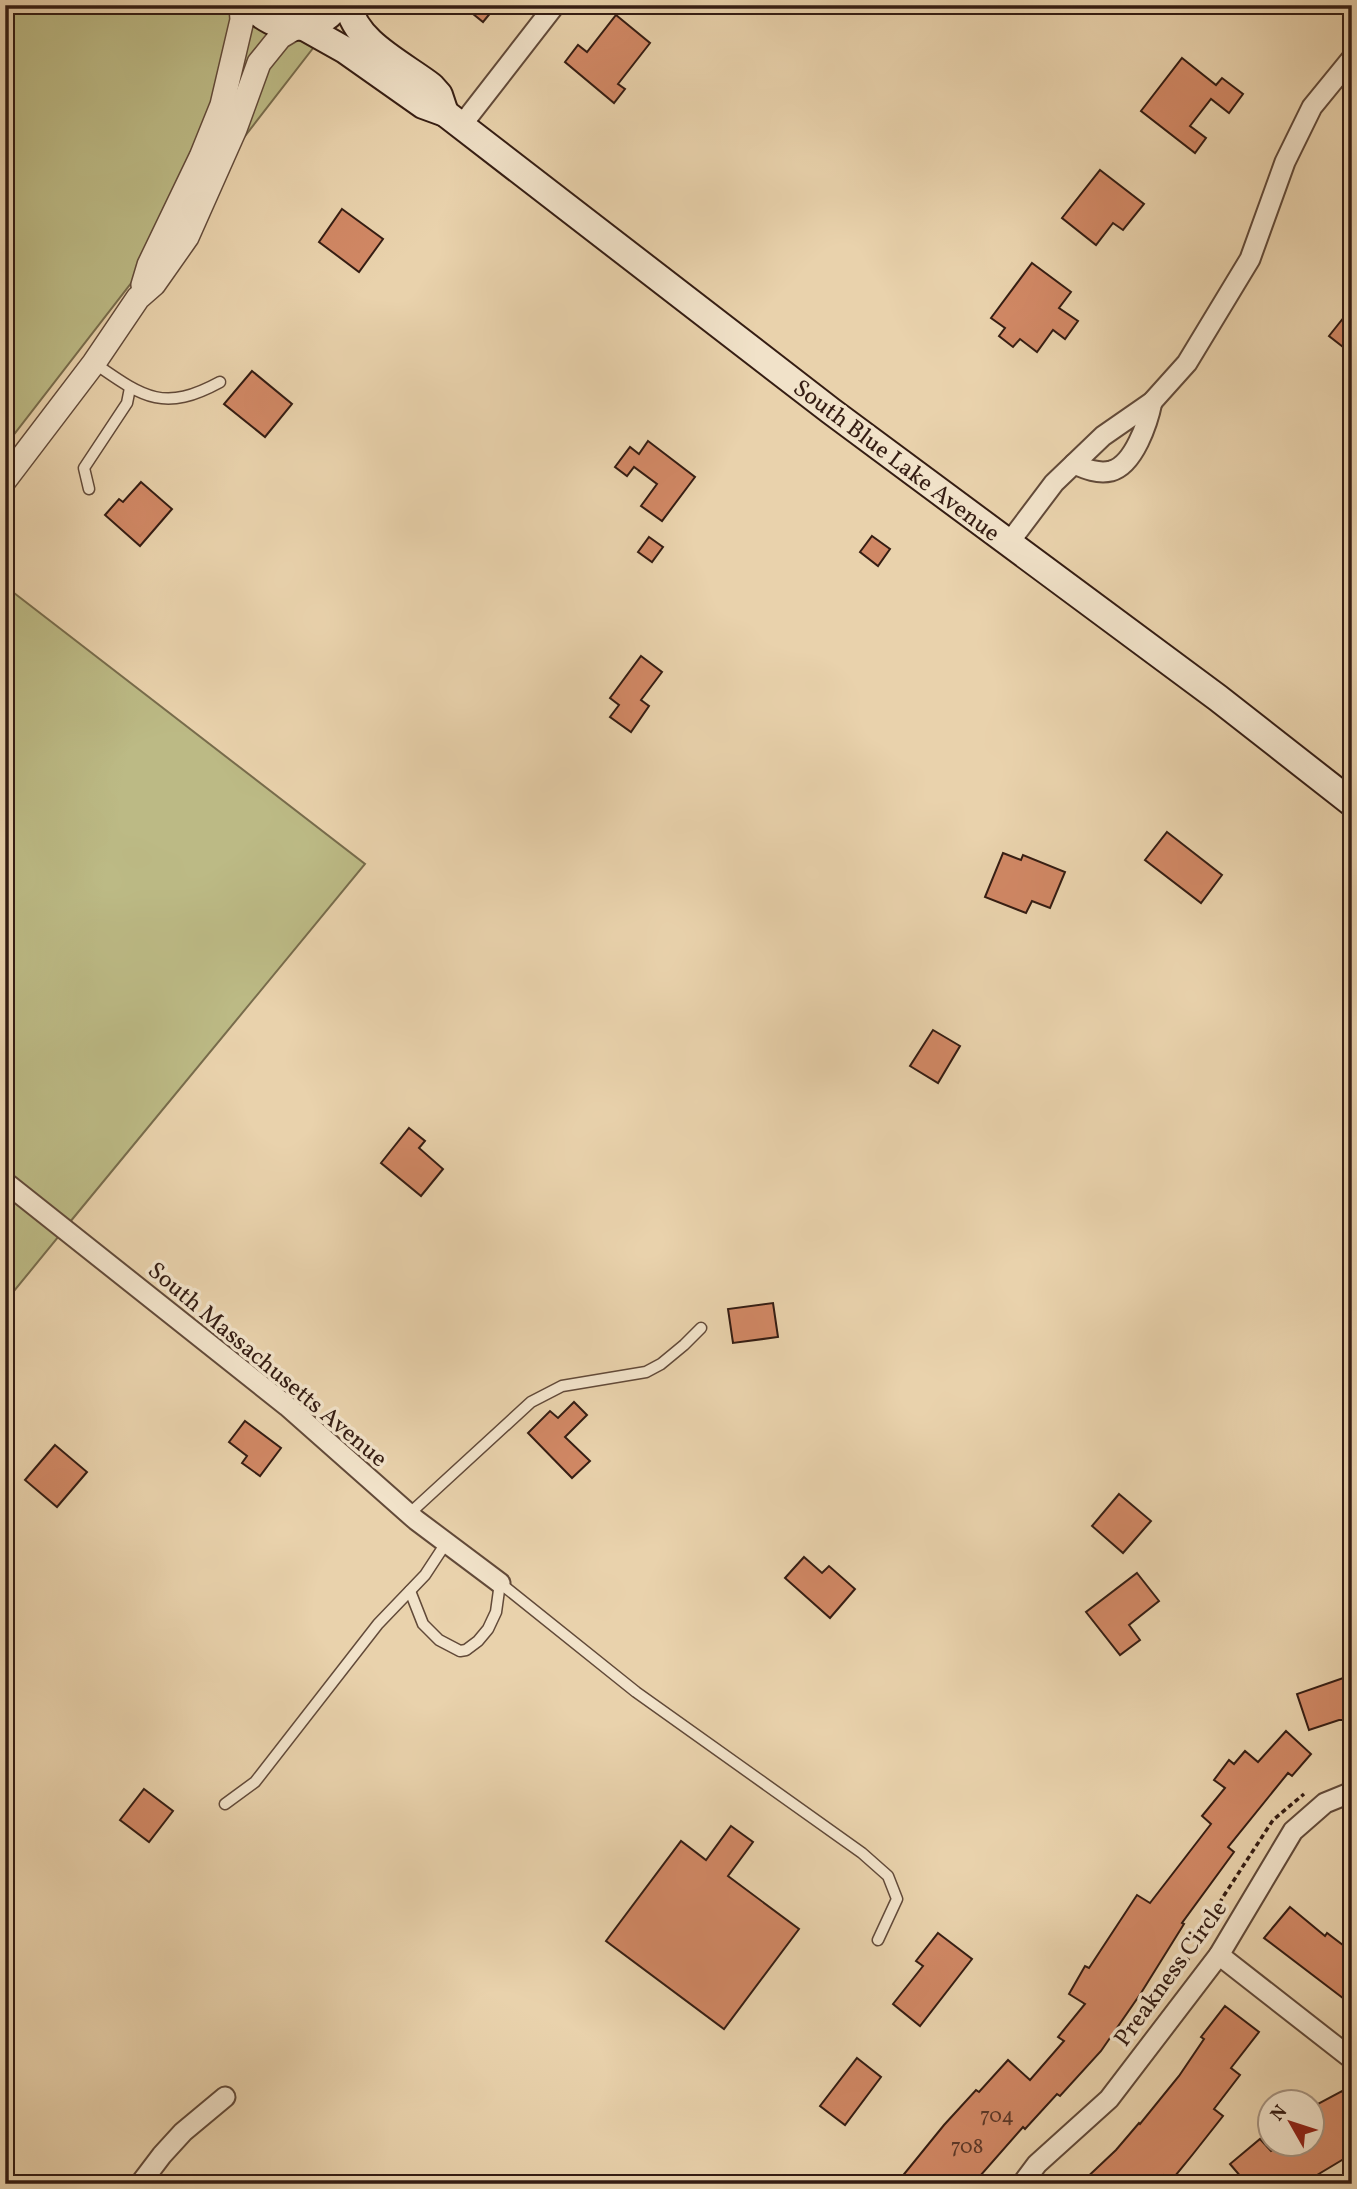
<svg xmlns="http://www.w3.org/2000/svg" width="1357" height="2189" viewBox="0 0 1357 2189" font-family="Vollkorn,serif">
<style>
.green{fill:#bcba85;stroke:#786c4c;stroke-width:2}
.building{fill:#d18865;stroke:#351d13;stroke-width:2}
.lines{fill:none;stroke-linecap:round;stroke-linejoin:round}
.service-casing{stroke:#624a39;stroke-width:13}
.minor-casing{stroke:#624a39;stroke-width:23}
.tertiary-casing{stroke:#624a39;stroke-width:26}
.secondary-casing{stroke:#351d13;stroke-width:30}
.path{stroke:#351d13;stroke-width:3.5;stroke-dasharray:5 3.5;stroke-linecap:butt}
.service{stroke:#f1e2c9;stroke-width:10}
.minor{stroke:#f1e2c9;stroke-width:19}
.tertiary{stroke:#f1e2c9;stroke-width:23}
.secondary{stroke:#f1e2c9;stroke-width:26}
.labels{text-anchor:middle;stroke-width:7;stroke-linejoin:round;paint-order:stroke}
.number-label{font-size:21px;fill:#5c3828}
.street-label{font-size:24px;fill:#351d13;stroke:#f1e2c9}
</style>
<rect width="100%" height="100%" fill="#e9d2ac"/>
<filter id="stains"><feTurbulence type="fractalNoise" baseFrequency=".00286" numOctaves="4"/><feColorMatrix values="0 0 0 0 .2 0 0 0 0 .09 0 0 0 0 .02 0 0 0 .5 -.17"/></filter>
<radialGradient id="worn" r=".72"><stop offset=".6" stop-color="#630" stop-opacity="0"/><stop offset="1" stop-color="#630" stop-opacity=".3"/></radialGradient>
<!-- green -->
<g class="green">
<polygon points="5,5 287,5 324,34 5,446"/>
<polygon points="5,586 365,864 70,1222 5,1170"/>
<polygon points="5,1194 59,1236 5,1302"/>
</g>
<!-- building -->
<g class="building">
<polygon points="462,5 497,5 483,22"/>
<polygon points="616,15 650,43 618,84 625,89 614,103 565,62 578,45 587,52"/>
<polygon points="1182,58 1216,85 1222,78 1243,94 1229,113 1211,99 1190,126 1206,138 1195,153 1141,111"/>
<polygon points="1100,170 1144,204 1123,230 1113,223 1096,245 1062,218"/>
<polygon points="342,209 383,239 359,272 319,242"/>
<polygon points="1032,263 1071,292 1059,308 1078,321 1065,339 1053,330 1037,352 1020,339 1013,347 999,336 1005,328 991,318"/>
<polygon points="1352,307 1352,354 1329,336"/>
<polygon points="252,371 292,404 265,437 224,404"/>
<polygon points="648,441 695,477 662,521 641,506 657,484 634,467 627,476 615,467 630,447 639,454"/>
<polygon points="141,482 172,509 140,546 105,515 119,499 123,502"/>
<polygon points="872,536 890,549 878,566 860,552"/>
<polygon points="649,537 663,547 652,562 638,552"/>
<polygon points="641,656 662,672 641,700 649,706 631,732 610,717 619,705 610,698"/>
<polygon points="1167,832 1222,875 1201,903 1145,860"/>
<polygon points="1003,853 1021,860 1023,855 1065,872 1050,908 1032,901 1026,913 985,897"/>
<polygon points="933,1030 960,1046 938,1083 910,1066"/>
<polygon points="409,1128 425,1141 419,1148 443,1169 421,1196 381,1163"/>
<polygon points="773,1303 778,1337 733,1343 728,1309"/>
<polygon points="574,1402 587,1415 565,1437 590,1461 572,1478 528,1433 550,1411 558,1418"/>
<polygon points="245,1421 281,1448 260,1476 242,1463 247,1456 229,1442"/>
<polygon points="55,1445 87,1472 57,1507 25,1480"/>
<polygon points="1119,1494 1151,1521 1123,1553 1092,1526"/>
<polygon points="804,1557 822,1573 829,1566 855,1589 830,1618 785,1578"/>
<polygon points="1137,1573 1159,1601 1129,1625 1140,1640 1120,1655 1086,1612"/>
<polygon points="1352,1675 1352,1720 1339,1720 1309,1730 1297,1694"/>
<polygon points="1286,1731 1311,1754 1292,1776 1288,1773 1228,1847 1234,1852 1182,1923 1184,1924 1141,1993 1101,2051 1060,2096 1057,2094 1025,2129 1023,2127 973,2184 896,2184 944,2125 976,2090 979,2092 1008,2060 1030,2080 1064,2041 1058,2037 1085,2004 1069,1994 1085,1966 1089,1968 1137,1895 1150,1903 1211,1824 1202,1816 1225,1788 1214,1780 1229,1760 1234,1764 1245,1751 1258,1762"/>
<polygon points="144,1789 173,1811 149,1842 120,1820"/>
<polygon points="731,1826 753,1842 728,1876 799,1929 724,2029 606,1941 681,1841 706,1860"/>
<polygon points="1290,1907 1325,1936 1327,1933 1352,1952 1352,2005 1264,1938"/>
<polygon points="938,1933 972,1959 920,2026 893,2004 923,1966 916,1961"/>
<polygon points="1225,2006 1259,2032 1231,2068 1240,2075 1214,2109 1223,2116 1193,2154 1171,2181 1164,2175 1154,2184 1080,2184 1116,2150 1139,2123 1140,2124 1179,2076 1204,2039 1201,2037"/>
<polygon points="857,2058 881,2077 845,2125 820,2106"/>
<polygon points="1342,2091 1352,2109 1352,2154 1302,2184 1247,2184 1230,2164 1260,2139 1271,2151 1282,2144 1312,2144 1312,2107"/>
</g>
<g class="lines">
<!-- service casing -->
<g class="service-casing">
<g id="service">
<path d="M94 363C143 397 163 413 220 382"/>
<polyline points="89,489 84,468 127,403 130,388"/>
<polyline points="409,1514 531,1402 562,1386 646,1372 661,1364 684,1345 701,1328"/>
<polyline points="500,1583 636,1692 862,1853 888,1876 897,1899 878,1940"/>
<polyline points="410,1591 423,1624 439,1640 460,1651 466,1650 478,1641 488,1629 496,1612 500,1583"/>
<polyline points="225,1804 255,1782 378,1624 425,1575 446,1543"/>
</g>
</g>
<!-- minor casing -->
<g class="minor-casing">
<g id="minor">
<polyline points="461,126 555,5"/>
<path d="M1074 464C1086 469 1098 474 1111 471 1134 465 1148 422 1152 402"/>
<polyline points="1008,544 1054,483 1103,436 1152,402 1187,363 1250,259 1285,162 1312,107 1352,58"/>
<polyline points="5,1182 287,1406 416,1520 500,1583"/>
<polyline points="1219,1955 1352,2059"/>
<polyline points="140,2184 162,2155 183,2132 225,2097"/>
<polyline points="1022,2184 1037,2164 1109,2099 1219,1955 1293,1831 1325,1803 1352,1792"/>
</g>
</g>
<!-- tertiary casing -->
<g class="tertiary-casing">
<g id="tertiary">
<polyline points="143,285 149,265 201,157 222,105 242,20 241,5"/>
<polyline points="5,480 94,363 138,298 154,284 187,237 235,129 259,63 280,37 295,28"/>
</g>
</g>
<!-- secondary casing -->
<g class="secondary-casing">
<g id="secondary">
<path d="M250 5C274 31 315 37 338 5"/>
<path d="M349 5C353 41 404 65 431 86L439 95 445 113"/>
<polyline points="304,27 345,50 423,105 445,113 831,411 1218,698 1352,803"/>
</g>
</g>
<!-- path -->
<polyline class="path" points="1182,1970 1223,1897 1273,1820 1304,1794"/>
<!-- service -->
<use href="#service" class="service"/>
<!-- minor -->
<use href="#minor" class="minor"/>
<!-- tertiary -->
<use href="#tertiary" class="tertiary"/>
<!-- secondary -->
<use href="#secondary" class="secondary"/>
</g>
<g class="labels">
<!-- number labels -->
<g class="number-label">
<text x="997" y="2122">704</text>
<text x="967" y="2153">708</text>
</g>
<!-- street labels -->
<g class="street-label">
<text transform="translate(897 460) rotate(37)" y="8">South Blue Lake Avenue</text>
<text transform="translate(268 1364) rotate(40)" y="8">South Massachusetts Avenue</text>
<text transform="translate(1170 1973) rotate(-54)" y="8">Preakness Circle</text>
</g>
</g>
<!-- margin -->
<rect width="1357" height="2189" fill="none" stroke="#e9d2ac" stroke-width="28"/>
<rect x="7" y="7" width="1343" height="2175" fill="none" stroke="#351d13" stroke-width="3.5"/>
<rect x="14" y="14" width="1329" height="2161" fill="none" stroke="#351d13" stroke-width="2"/>
<!-- north arrow -->
<g transform="translate(1291 2123) rotate(309)"><circle r="33" fill="#f1e2c9" stroke="#a69380" stroke-width="2"/>
<path d="M0-5L12 26L0 18L-12 26Z" fill="#8f2418"/>
<text y="-10" font-size="19" font-weight="bold" text-anchor="middle" fill="#351d13">N</text>
</g>
<rect width="100%" height="100%" filter="url(#stains)"/>
<rect width="100%" height="100%" fill="url(#worn)"/>
</svg>
